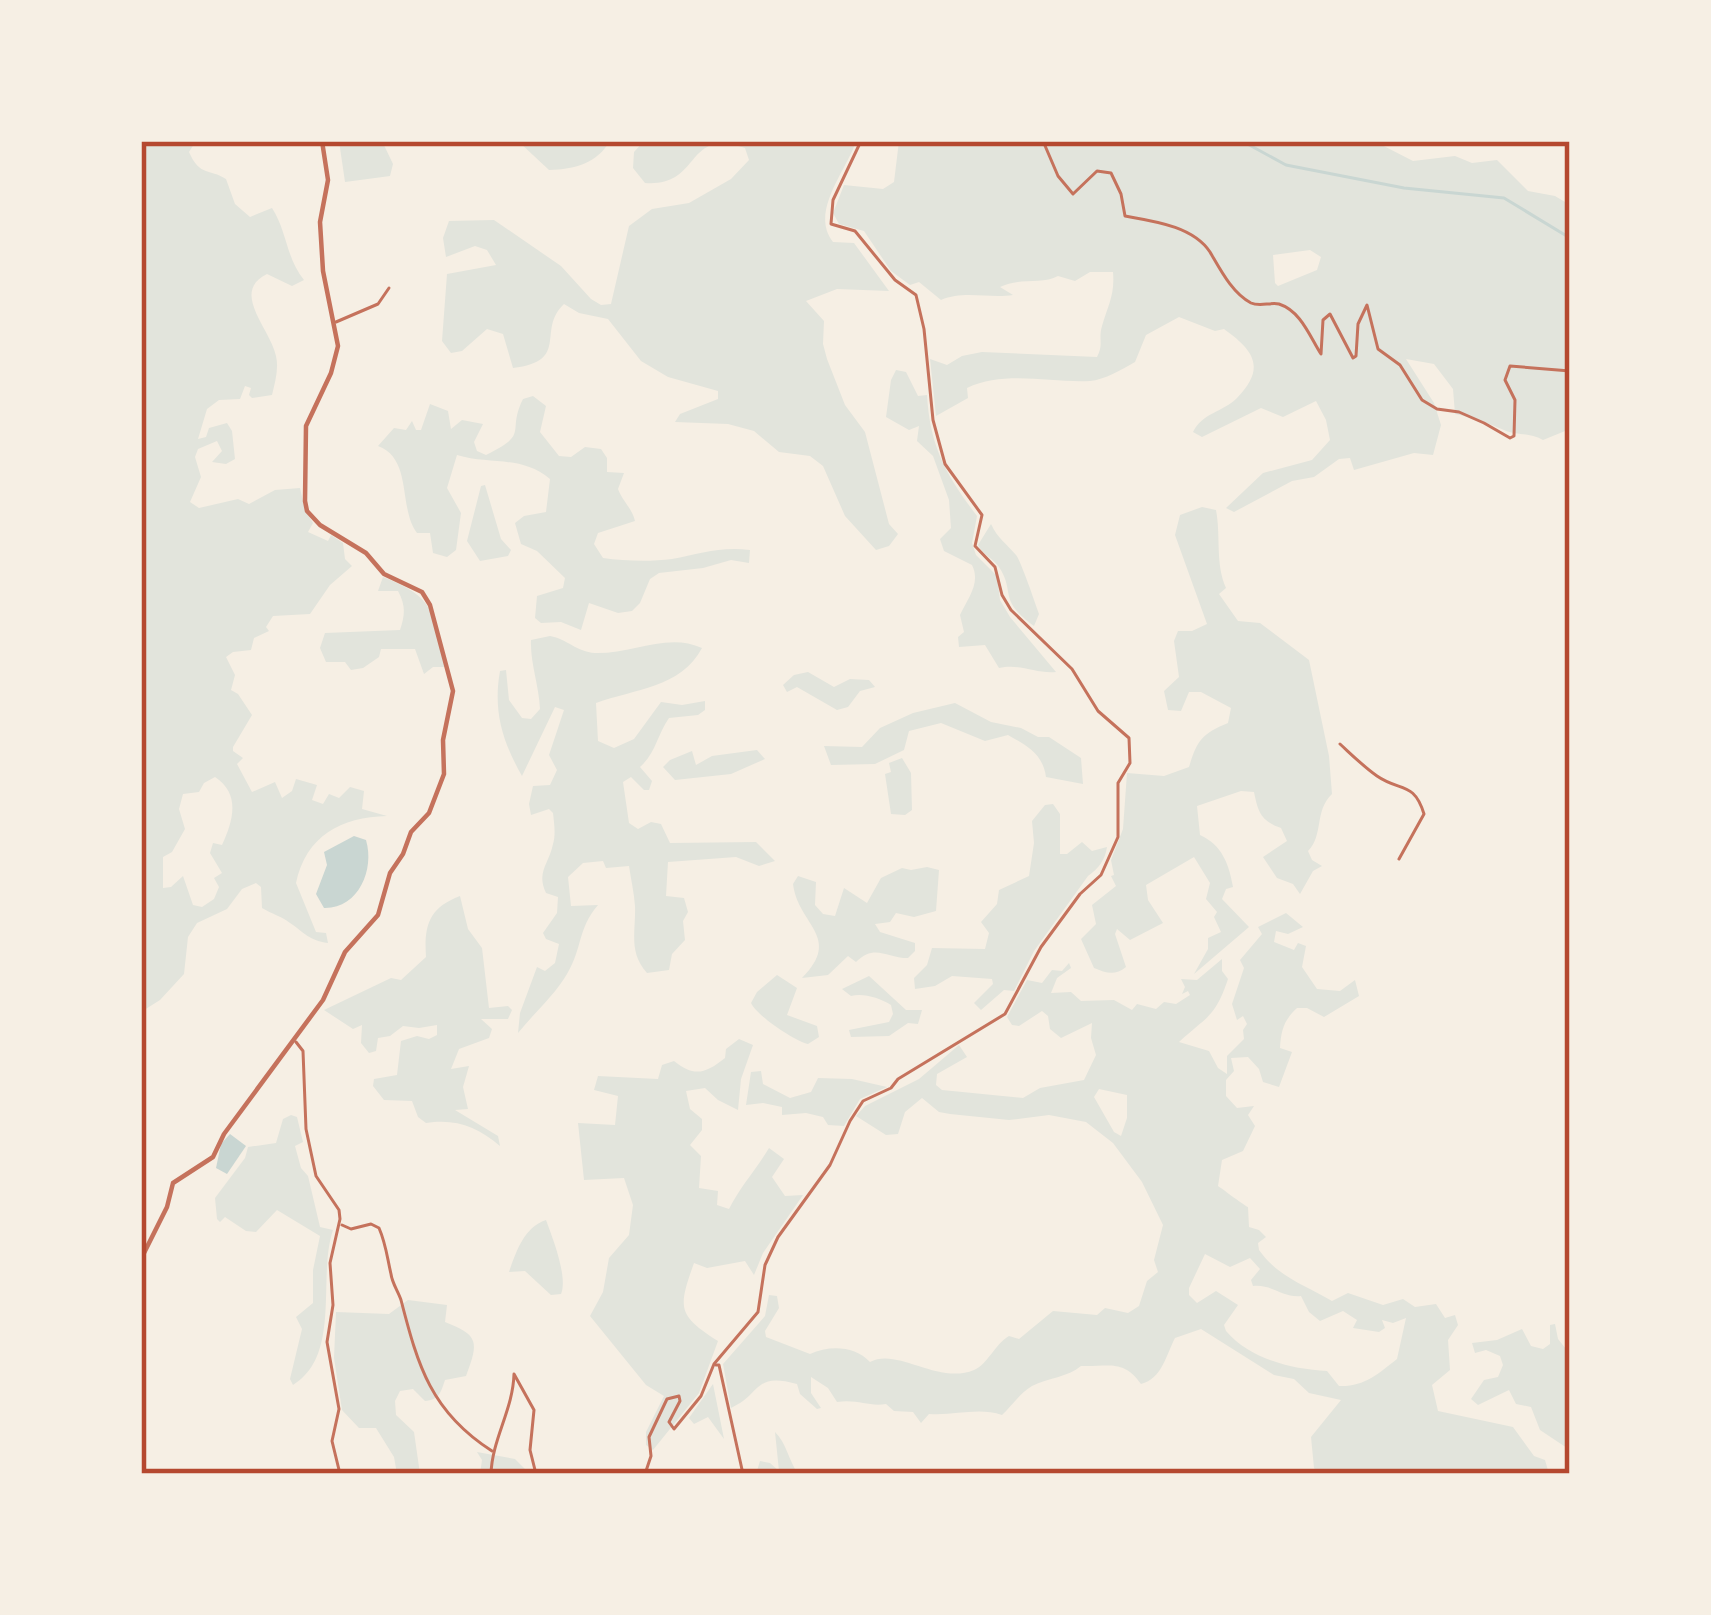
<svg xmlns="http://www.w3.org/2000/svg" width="1711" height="1615" viewBox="0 0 1711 1615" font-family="'Archivo Narrow',sans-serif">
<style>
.green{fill:#e2e4dc;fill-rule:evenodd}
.water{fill:#c9d6d2}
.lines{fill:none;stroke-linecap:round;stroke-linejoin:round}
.stream{stroke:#c9d6d2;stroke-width:3}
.minor{stroke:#c5725c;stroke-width:3}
.tertiary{stroke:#c5725c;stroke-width:4.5}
.neatline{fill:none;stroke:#b5482f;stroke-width:4.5}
</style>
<rect width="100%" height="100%" fill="#f6efe4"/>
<!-- green -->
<g class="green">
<path d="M141 141H196L189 152C200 177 209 168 226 179L235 204 250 217 272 208C287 231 286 258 304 280L292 286 267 274C230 292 270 328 276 356 279 369 275 382 272 395L252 398 249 395 251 388 245 386 240 399 219 400 207 409 198 439 206 437 209 428 227 423 232 431 235 459 226 464 212 462 222 451 217 441 198 449 195 457 201 477 190 502 199 508 238 499 249 504 275 490 300 488 305 510 313 523 308 532 328 541 331 535 343 543 345 559 352 566 330 585 310 614 273 616 266 627 269 631 254 638 251 650 233 652 226 657 235 675 231 690 238 694 252 715 233 747V751L243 758 237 764 252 792 275 782 282 798 292 791 296 779 317 785 312 800 323 804 329 794 339 798 350 787 364 791 362 809 387 816C341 817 306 836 296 883L316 932 326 933 328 943C308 940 305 933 290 923 281 916 272 914 262 908L261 887 256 883 242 889 227 909 197 923 188 937 184 974 160 1000 141 1012ZM215 777C241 794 233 821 222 845L213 843 210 853 222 873 214 878 219 887 214 899 202 907 193 905 183 876 171 887 163 888V857L172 852 185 829 179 809 183 794 199 792 204 783Z"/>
<polygon points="339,141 382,141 393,164 390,176 345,182"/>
<path d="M518 141H610C596 164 575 169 549 170Z"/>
<path d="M644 141H856C847 170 809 212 833 242L854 243 889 291 837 289 806 301 824 321 823 344 827 359 845 405 865 432 889 524 898 534 889 546 876 550 845 516 823 466 810 456 779 452 754 431 728 424 675 422 680 414 718 399V391L668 377 641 361 608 319 579 313 564 304C536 330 571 361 513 368L503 334 487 329 462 351 451 353 442 341 447 274 496 265 487 250 475 246 446 257 443 238 449 221 494 220 561 266 591 299 601 305 611 304 629 226 652 209 689 203 731 179 749 160 745 148C683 127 703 187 645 183L633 168 634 152Z"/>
<path d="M899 141H1374L1413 161 1455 156 1472 163 1497 160 1528 191 1555 196 1570 205V429L1543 440C1529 432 1517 436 1504 430 1487 423 1474 418 1455 414L1453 389 1434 364 1406 359 1434 403 1441 425 1433 455 1414 453 1354 470 1350 458 1339 459 1314 477 1292 481 1234 512 1226 508 1263 473 1312 460 1330 440 1326 420 1316 401 1283 417 1261 408 1202 437 1193 432C1202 413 1223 412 1237 398 1267 367 1253 350 1224 329L1215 331 1179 317 1146 335 1135 362C1123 369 1104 380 1090 381 1050 383 1005 370 967 388L968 398 936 416 930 359 947 365 962 356 982 352 1097 357C1104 344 1098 339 1102 326 1108 305 1115 295 1113 272H1090L1075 281 1058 276C1042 285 1019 277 1000 287L1013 295C990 299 964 290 941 300L919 282 910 285 891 271 864 231 839 224 833 213 844 185 883 189 894 182ZM1310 250 1321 257 1317 270 1278 286 1275 283 1273 255Z"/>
<path d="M896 370 906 372 918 396 927 395C930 447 946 475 977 516L972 543 976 555 997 576 1000 600 1010 617 1056 672C1036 674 1020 663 999 668L985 645 959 647 958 637 964 632 960 615C968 598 981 583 972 565L944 551 940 539 951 528 949 500 933 456 917 441 919 426 909 430 886 417 891 380Z"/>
<path d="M533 396 546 406 540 432 559 456 571 457 585 447 601 449 607 458V472L624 473 618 489C623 502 632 508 635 521L598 533 594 544 603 558C624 561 650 562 672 559 699 554 721 546 750 550L749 563 731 560 703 568 659 573 650 579 640 603 632 611 618 613 589 603 581 630 561 622 541 623 535 618 537 596 563 588 565 578 537 551 521 544 515 523 524 516 546 512 550 479C521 455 490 465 457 455L447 488 461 513 456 550 447 557 433 553 430 533H417C398 508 413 459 378 446L394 428 406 430 412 421 416 430H421L430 404 448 411 451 429 462 420 483 424 474 442 477 451 486 455C531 433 506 433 523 399Z"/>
<polygon points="485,485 501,539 511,550 508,556 480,561 467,541 481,486"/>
<path d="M1202 507 1216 510C1221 537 1215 563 1226 588L1219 594 1238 621 1260 623 1309 660 1329 756 1332 794C1314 811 1324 835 1308 851L1312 860 1322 866 1313 871 1300 894 1293 884 1277 878 1263 857 1287 841 1281 828C1261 821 1258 812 1254 792L1241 791 1197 806 1200 835C1222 845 1229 864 1233 887L1226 889 1222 899 1249 927 1194 974 1208 949V938L1221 932 1214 917 1217 912 1206 899 1210 883 1194 857 1146 885 1148 900 1163 923 1130 940 1117 929 1115 934 1126 967C1115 976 1106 973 1094 968L1081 939 1096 924 1092 905 1116 886 1111 876 1114 875 1111 860 1123 829 1127 773 1164 776 1189 767C1197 741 1201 734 1228 723L1231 708 1201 692H1189L1181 711 1168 710 1164 691 1179 677 1174 641 1178 631H1192L1207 624 1175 535 1180 515Z"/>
<path d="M991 524C998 539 1007 544 1016 555 1021 561 1035 603 1039 614L1034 626C997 599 1016 593 999 567 993 558 983 555 978 545Z"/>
<path d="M383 577C439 599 431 613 445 667H433L424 674 415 649H381L379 657 363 668 351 670 345 662H326L320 648 325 633 400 630C405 615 406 606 398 591H378Z"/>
<path d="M550 636C567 639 577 652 595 653 632 654 668 632 702 648 681 688 634 689 596 703L598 741 614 748 634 739 661 702 682 705 705 701V710L698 715 669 718C657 735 656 753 640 767L652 781 649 790H644L631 777 623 782 629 823 638 829 651 822 661 824 670 843 756 842 775 861 759 866 736 857 668 862 666 896 684 898 688 912 683 921 685 940 672 954 669 970 647 973C628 952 636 931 635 906 634 893 631 879 629 866L606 868 603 861 583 863 568 877 571 906 598 905C577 930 583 947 567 974 554 996 534 1013 518 1033L520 1013 537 967 545 971 555 963 559 944 546 939 543 933 557 913 558 897 546 893C536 872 549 864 553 844 556 834 554 823 553 813L549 809 531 815 529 804 533 786 550 785 557 770 549 755 564 710 555 707 522 776C502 741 493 710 500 671L506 670 509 700 522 718 531 719 540 709C539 685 530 663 531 640Z"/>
<polygon points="808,672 834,687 850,679 869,680 875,687 860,691 848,707 837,710 797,687 787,692 783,685 794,675"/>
<path d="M955 703 991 722 1021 728 1038 737H1049L1081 758 1083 784 1046 777C1043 754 1027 746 1008 735L985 741 941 723 909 731 904 750 875 764 831 765 824 746 862 747 880 728 913 713Z"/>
<polygon points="757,750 765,759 731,774 675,780 663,767 670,760 692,751 696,765 712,756"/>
<polygon points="902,758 911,773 912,810 905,815 891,814 885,774 891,772 889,763"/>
<path d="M1053 804 1060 814V854H1067L1082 842 1092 851 1107 847C1105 860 1099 868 1088 876L1034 951 1014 991 1004 990 981 1010 974 1003 993 984 992 979 952 976 935 986 915 989 914 978 927 965 932 948 985 949 989 933 981 922 997 904 999 890 1029 876 1034 843 1032 821 1045 805Z"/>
<path d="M927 867 939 870 936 911 914 917 896 913 890 922 875 924 880 932 915 943V951L908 958C886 958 875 943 856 962L848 956 828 975 802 978C843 937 798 925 793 884L798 876 816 882 815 905 823 914 835 916 844 888 867 903 881 878 902 868 911 870Z"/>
<path d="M460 896 468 929 482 948 489 1008 508 1006 512 1010 508 1019H481L492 1029 489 1038 459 1049 451 1069 469 1066 463 1087 468 1109 455 1110 498 1136 500 1146C478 1127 455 1118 426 1123L418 1117 412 1101 384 1100 373 1086 374 1079 397 1075 401 1041 417 1036 429 1039 437 1035V1025L419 1028 403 1026 390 1036 378 1038 376 1051 369 1053 361 1043 362 1025 353 1029 324 1010 391 978 401 980 426 957C424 927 428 908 460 896Z"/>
<path d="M1286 913 1303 927 1288 934 1276 931 1274 942 1294 950 1298 943 1306 946 1302 967 1317 989 1340 991 1355 980 1359 996 1324 1017 1307 1008H1297C1284 1020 1281 1030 1280 1048L1292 1052 1279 1087 1263 1082 1259 1069 1248 1057 1231 1058 1234 1071 1226 1080V1096L1237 1108 1254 1106 1248 1115 1255 1126 1243 1151 1222 1160 1218 1186C1224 1190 1245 1206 1248 1207L1249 1227 1259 1230 1266 1237 1258 1243 1259 1250C1278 1277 1305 1285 1332 1301L1348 1293 1383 1305 1403 1299 1415 1307 1436 1304 1445 1318 1455 1315 1458 1325 1448 1340 1450 1370 1432 1385 1438 1411 1513 1427 1534 1456 1545 1460 1549 1474H1319L1314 1468 1311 1437 1341 1400 1309 1393 1294 1379 1274 1375 1201 1329 1175 1338C1166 1355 1162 1379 1141 1384 1123 1359 1109 1367 1081 1366 1068 1377 1048 1378 1032 1386 1020 1393 1012 1406 1002 1415 978 1407 954 1416 929 1414L921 1423 913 1412 894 1411 886 1404C869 1407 858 1399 837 1402L828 1388 811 1377V1393L821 1408 817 1409 800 1394 797 1384C753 1372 762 1394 731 1408L723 1364 765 1316 769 1295 777 1296 779 1308 765 1331 766 1337 810 1354C830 1345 855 1346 870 1362 897 1347 938 1385 974 1370 988 1364 994 1345 1009 1336L1019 1339 1053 1311 1097 1315 1105 1308 1128 1313 1139 1306 1147 1281 1158 1272 1154 1260 1163 1225 1142 1182 1113 1143 1086 1122 1049 1115 1009 1120 950 1114 939 1112 922 1098 905 1112 898 1134 886 1135 856 1116 865 1106 919 1079 959 1045 967 1057 937 1074 936 1085 942 1090 1023 1098 1040 1088 1084 1080 1096 1055 1091 1038 1092 1023 1061 1038 1050 1029 1048 1016 1042 1011 1019 1026 1012 1025 1007 1017 1027 980 1042 983 1052 970 1062 971 1069 963 1071 968 1057 978 1051 993 1071 992 1081 1001 1114 1000 1132 1010 1137 1004 1156 1009 1164 1002 1176 1004 1190 995 1188 991 1182 994 1185 987 1181 979 1197 980 1222 959V971L1228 979C1215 1018 1207 1016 1179 1042L1209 1051 1218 1068 1227 1074V1056L1244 1039 1243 1030 1247 1024 1243 1016 1237 1020 1232 1004 1244 968 1240 960 1262 934 1258 927ZM1099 1089 1127 1095V1118L1121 1136 1114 1132 1094 1097ZM1205 1254 1230 1267 1250 1258 1260 1269 1251 1280 1253 1286C1272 1284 1283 1298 1301 1296L1309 1312 1320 1321 1343 1311 1357 1320 1353 1328 1379 1332 1385 1328 1382 1320 1393 1323 1406 1318 1397 1359C1378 1374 1364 1387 1339 1386L1327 1371C1291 1369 1250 1359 1226 1331L1224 1325 1238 1305 1216 1291 1197 1303 1189 1295V1288Z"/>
<path d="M777 975 797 988 787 1015 817 1026 819 1037 808 1044C795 1041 757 1016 751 1003L757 992Z"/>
<path d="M869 976 906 1010H922L918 1024 908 1023 889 1036 851 1037 849 1030 889 1022 893 1014 891 1005C879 998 864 993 851 996L842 989Z"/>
<path d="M739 1039 753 1045 741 1079 738 1110 718 1100 705 1088 686 1091 690 1109 702 1119V1130L690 1145 701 1156 699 1188 718 1191 717 1205 729 1209C740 1187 756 1170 769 1148L784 1159 772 1177 785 1196 803 1195 763 1253 754 1275 745 1261 707 1268 694 1263C678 1308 677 1315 718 1341L699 1393 653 1450 646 1445V1432L664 1396 646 1385 590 1316 603 1292 609 1258 629 1235 633 1205 624 1178 584 1180 578 1123 615 1125 618 1096 594 1090 598 1076 658 1079 662 1065 674 1061C694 1077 705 1074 725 1058L726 1049Z"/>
<polygon points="761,1071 763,1084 790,1098 811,1092 818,1078 852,1079 887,1087 860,1099 844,1126 828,1125 823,1117 806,1113 782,1115 782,1107 763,1103 746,1105 751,1072"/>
<path d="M291 1115 297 1117 303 1142 295 1146 301 1168 308 1176 320 1227 333 1230C317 1277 342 1355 293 1385L290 1379 302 1329 296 1317 313 1303V1270L320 1236 277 1210 256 1232 246 1231 225 1217 220 1222 217 1219 215 1198 245 1158 248 1147 276 1143 283 1119Z"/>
<path d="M546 1220C553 1239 568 1277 561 1294L551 1295 525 1271 509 1272C516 1252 524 1227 546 1220Z"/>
<path d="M408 1300 447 1305 445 1322C479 1335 479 1342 466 1376L445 1380C441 1392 439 1400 425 1401L413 1389 400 1391 395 1401 396 1415 414 1432 420 1474H397L394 1457 376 1428H359L342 1410 334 1358 336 1312 389 1314Z"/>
<polygon points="1555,1324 1558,1339 1570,1354 1570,1450 1540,1430 1531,1407 1516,1404 1509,1390 1478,1405 1471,1399 1484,1380 1498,1377 1503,1365 1500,1356 1486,1350 1475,1353 1472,1343 1497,1340 1522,1329 1531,1346 1543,1349 1550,1344 1550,1325"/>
<polygon points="713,1384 724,1439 708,1417 694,1424 689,1418"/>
<path d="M775 1432C786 1442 789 1461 798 1474H756L760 1461 770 1463 779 1471Z"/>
<polygon points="477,1452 515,1459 530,1474 480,1474 482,1460"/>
</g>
<!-- water -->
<g class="water">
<path d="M354 836 366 840C375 870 358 909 324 908L316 894 327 865 324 852Z"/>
<polygon points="230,1134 246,1146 227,1174 216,1168 221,1144"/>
</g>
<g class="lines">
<!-- stream -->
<polyline class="stream" points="1242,141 1286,165 1404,188 1504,198 1570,238"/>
<!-- minor -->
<g class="minor">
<path d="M1043 141 1058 176 1073 194 1097 171 1111 173 1121 194 1125 216C1153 221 1193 226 1210 252 1220 269 1232 293 1251 303 1260 307 1270 302 1279 304 1301 311 1310 337 1321 354L1323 320 1330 314 1353 358 1356 356 1358 324 1367 305 1378 349 1400 365 1422 400 1437 409 1459 412 1484 423 1510 438 1514 436 1515 400 1505 380 1510 366 1570 371"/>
<polyline points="336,322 378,304 389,288"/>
<path d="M1340 744C1352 755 1364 767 1377 776 1400 792 1414 781 1424 814L1399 859"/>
<polyline points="296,1042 303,1051 306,1129 316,1176 339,1210 340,1219 330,1263 333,1305 327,1342 339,1409 332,1441 340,1474"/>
<path d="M342 1225 351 1229 371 1224 379 1228C386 1244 387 1257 391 1274 392 1283 398 1291 401 1300 418 1366 431 1412 492 1451"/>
<polyline points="716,1365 719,1365 743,1474"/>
<path d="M491 1474C492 1439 513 1410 514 1374L534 1410 530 1450 536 1474"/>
<polyline points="645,1474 651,1456 649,1437 667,1399 679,1396 680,1401 669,1422 674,1429 701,1396 714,1364 758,1312 765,1265 778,1237 830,1165 850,1121 863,1101 891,1088 898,1079 1005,1014 1041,947 1080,894 1101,875 1118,837 1118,783 1130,763 1129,738 1098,711 1072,669 1011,610 1002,595 995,567 975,546 982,515 945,464 933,420 924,329 916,295 895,280 855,231 831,224 833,200 861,141"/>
</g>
<!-- tertiary -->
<polyline class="tertiary" points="141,1259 167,1207 173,1183 213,1157 224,1134 323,1000 345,952 378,915 390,873 403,854 411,832 429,813 444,774 443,740 453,691 430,605 422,592 384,574 366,553 320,525 307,511 305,501 306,426 331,373 338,346 323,271 320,222 328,180 322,141"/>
</g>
<!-- border -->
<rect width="1711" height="1615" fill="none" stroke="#f6efe4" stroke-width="288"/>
<rect x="144" y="144" width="1423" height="1327" class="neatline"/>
</svg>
